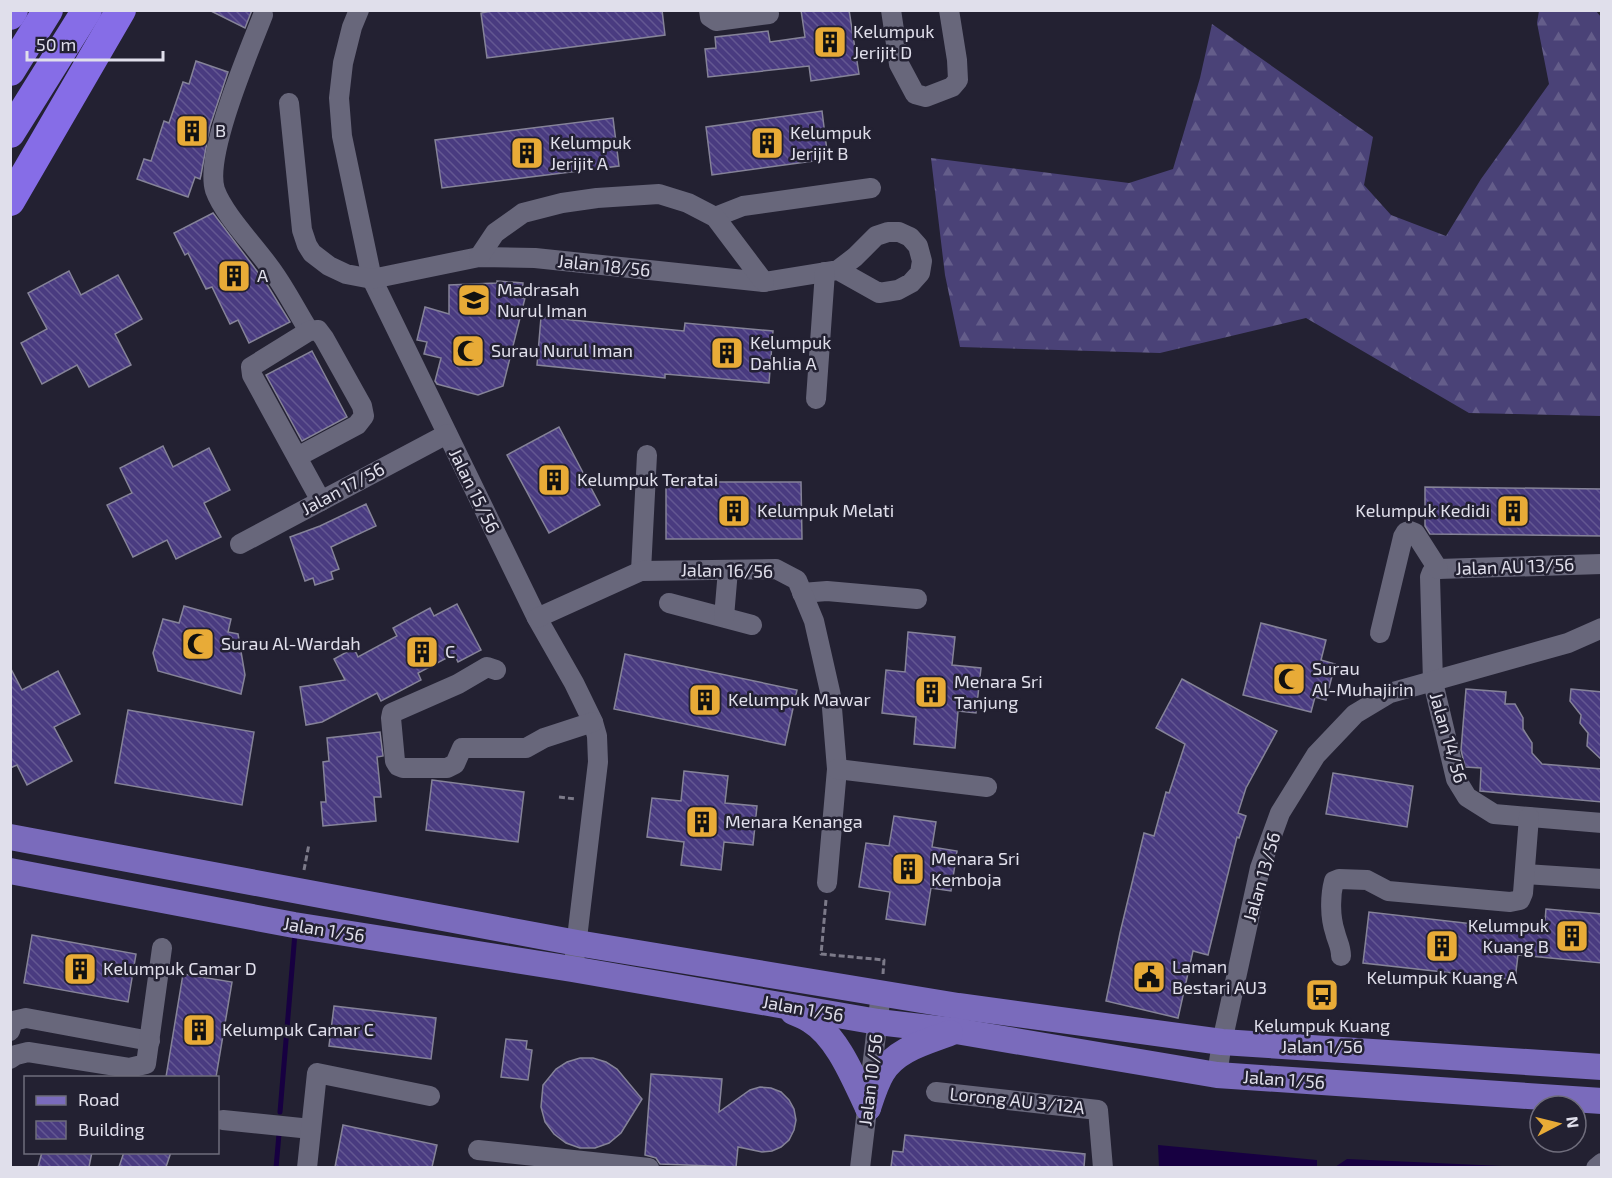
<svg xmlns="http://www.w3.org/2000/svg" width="1612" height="1178" viewBox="0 0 1612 1178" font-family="'Exo 2',sans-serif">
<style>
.forest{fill:url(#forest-firs)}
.water{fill:#170041}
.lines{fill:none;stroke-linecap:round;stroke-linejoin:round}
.stream{stroke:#170041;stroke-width:5}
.building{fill:url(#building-back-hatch);stroke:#858398;stroke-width:1.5}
.path{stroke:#7c7a89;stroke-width:3;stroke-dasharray:6 3;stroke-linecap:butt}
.minor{stroke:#68677b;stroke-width:20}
.major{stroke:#7a6bbc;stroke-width:26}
.highway{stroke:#866de7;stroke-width:30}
.labels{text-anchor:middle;stroke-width:5;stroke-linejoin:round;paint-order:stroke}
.poi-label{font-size:18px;fill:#e0dfeb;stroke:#232132;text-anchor:start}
.street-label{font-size:18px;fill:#e0dfeb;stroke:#232132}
</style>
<defs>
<pattern id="forest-firs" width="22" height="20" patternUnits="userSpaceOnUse" patternTransform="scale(1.5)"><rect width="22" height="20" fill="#4a4277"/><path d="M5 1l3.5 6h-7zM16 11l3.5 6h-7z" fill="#645d8a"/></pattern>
<pattern id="building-back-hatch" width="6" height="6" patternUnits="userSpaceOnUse" patternTransform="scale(1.5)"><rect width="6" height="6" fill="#493b80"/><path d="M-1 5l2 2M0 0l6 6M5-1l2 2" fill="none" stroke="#635792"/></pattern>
</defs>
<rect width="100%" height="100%" fill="#232132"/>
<!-- forest -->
<polygon class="forest" points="1539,11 1596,11 1601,17 1601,416 1469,413 1306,318 1160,353 960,347 945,275 931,158 1129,183 1173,169 1200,78 1212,24 1373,137 1364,185 1391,215 1446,236 1481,179 1549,84 1537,23"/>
<!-- water -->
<g class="water">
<polygon points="1158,1145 1317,1160 1317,1167 1159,1167"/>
<polygon points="1347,1159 1502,1166 1503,1167 1335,1167"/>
</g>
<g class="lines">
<!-- stream -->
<g class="stream">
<polyline points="280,1112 295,933"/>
<polyline points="276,1168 279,1134"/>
</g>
</g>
<!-- building -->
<g class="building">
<polygon points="209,10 252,10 245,28"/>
<polygon points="497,10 662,10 665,35 487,58 481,13"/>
<polygon points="801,10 849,10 859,74 811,81 809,66 708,77 705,49 716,48 715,37 768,31 770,42 805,37"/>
<polygon points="196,61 228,72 210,126 201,175 200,179 195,177 188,197 137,179 144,159 151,161 164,121 169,123 183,82 189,84"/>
<polygon points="822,111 828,159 712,175 706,127"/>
<polygon points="613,118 619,166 442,188 435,140"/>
<polygon points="213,213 266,283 290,322 249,343 238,320 230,324 212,287 206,289 188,253 185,255 174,233"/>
<polygon points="69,271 81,295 118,275 142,319 115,334 131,365 89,387 77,365 42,384 21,343 47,329 28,293"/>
<polygon points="497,281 523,283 522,298 525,298 503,386 478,395 437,384 435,381 441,358 424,354 427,342 417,340 425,307 449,314 449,285 497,283"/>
<polygon points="541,317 684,331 685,323 773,331 769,383 665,374 665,378 537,365"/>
<polygon points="312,351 347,417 302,441 266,375"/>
<polygon points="559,427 600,505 549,533 507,455"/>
<polygon points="163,446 173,467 209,448 230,490 204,503 221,537 176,559 167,540 133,557 107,505 132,493 120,468"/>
<polygon points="666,482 801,482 802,539 666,539"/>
<polygon points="1425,487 1602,489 1602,536 1430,534 1425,526"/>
<polygon points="366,504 376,526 331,547 339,569 331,572 333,579 315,585 313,578 305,581 290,537 320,526"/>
<polygon points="457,604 481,650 458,662 454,654 418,673 421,680 381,701 377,693 322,722 306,725 300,687 345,680 334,659 354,648 358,657 397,636 393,628 430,608 434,616"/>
<polygon points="184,606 231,619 228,632 238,634 245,675 241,694 158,671 153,653 163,619 179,623"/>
<polygon points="1261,623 1326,640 1321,660 1335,664 1326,700 1315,697 1311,712 1243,695"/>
<polygon points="908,632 955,637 952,665 981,668 976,713 958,711 955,748 914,744 916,717 882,713 886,670 905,672"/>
<polygon points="625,654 797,690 785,745 614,709"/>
<polygon points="10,667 22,690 58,671 80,714 54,727 72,761 27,785 17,765 10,768"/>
<polygon points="1182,679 1277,731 1246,788 1238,813 1246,816 1239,838 1237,837 1208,955 1193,951 1178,1018 1106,1001 1120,933 1144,833 1154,836 1166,792 1169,793 1185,744 1156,728"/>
<polygon points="1466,689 1506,692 1505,704 1515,704 1523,718 1523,729 1532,743 1532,753 1542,764 1602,769 1602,802 1480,791 1481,768 1465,767 1461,750"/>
<polygon points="1571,689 1602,692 1602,760 1587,746 1588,733 1580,723 1581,715 1570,701"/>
<polygon points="128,710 254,732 242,805 115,783"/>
<polygon points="380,732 383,756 377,757 381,797 374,797 376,821 323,826 321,802 326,802 323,762 329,761 327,738"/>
<polygon points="684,771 728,776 725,803 757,806 753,845 724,842 721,870 681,865 684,842 647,837 652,798 681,801"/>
<polygon points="1333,773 1413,786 1407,827 1326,814"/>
<polygon points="432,780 524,792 518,842 426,830"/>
<polygon points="894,816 936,822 932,847 957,851 951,891 931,888 925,925 886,919 890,892 859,887 866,843 889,846"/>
<polygon points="1546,909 1602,914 1602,963 1518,955 1515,980 1363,963 1369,912 1544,932"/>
<polygon points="32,935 136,954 128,1002 24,983"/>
<polygon points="183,974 232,982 216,1077 166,1077"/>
<polygon points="334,1006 436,1018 431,1059 329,1046"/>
<polygon points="506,1039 527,1041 526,1049 532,1050 528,1080 501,1077"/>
<polygon points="580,1058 593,1058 606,1062 617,1069 642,1099 621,1133 609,1143 595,1148 580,1148 566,1143 554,1134 545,1122 541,1107 543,1085 556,1069 567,1062"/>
<polygon points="651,1074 722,1079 719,1112 750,1090 760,1087 771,1088 781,1092 789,1100 794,1109 796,1120 794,1130 789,1140 781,1147 772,1151 762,1152 738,1147 736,1167 660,1164 656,1158 645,1155"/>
<polygon points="343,1125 437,1145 432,1167 335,1167"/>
<polygon points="905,1135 1085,1154 1084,1167 891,1167 893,1151 903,1152"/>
<polygon points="42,1152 92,1152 89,1167 38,1167"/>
<polygon points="124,1152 171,1152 166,1167 119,1167"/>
</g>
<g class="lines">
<!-- path -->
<g class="path">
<polyline points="559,797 575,799"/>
<polyline points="304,870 309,844"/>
<polyline points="826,900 821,954 884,960 883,974"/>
</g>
<!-- minor -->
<g class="minor">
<polyline points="359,10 352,27 343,63 339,98 342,136 372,279 537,618 574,683 593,722 597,736 598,762 575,955"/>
<polyline points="709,10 710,17 716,21 769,14"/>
<polyline points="891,10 899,64 915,94 926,97 952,87 958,80 957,60 949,10"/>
<path d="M263 15C249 51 204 155 215 190 224 215 255 246 271 269 285 288 296 310 309 331"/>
<polyline points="289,103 302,230 307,245 312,253 329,266 346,274 372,279 479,257 535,258 764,282 838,270 855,257 876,236 888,232 899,232 910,237 918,246 922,261 920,273 911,283 898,290 879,293 838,270"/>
<polyline points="715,217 743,206 871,188"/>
<polyline points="479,257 495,233 523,213 562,203 597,198 659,194 688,203 715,217 764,282"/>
<polyline points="816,399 825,272"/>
<polyline points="297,457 357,425 364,416 362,406 324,338 318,330 309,331 251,367 252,375 321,501"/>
<polyline points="240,544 447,434"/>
<polyline points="1602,564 1438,569 1432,572 1430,577 1433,682 1456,779 1467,797 1494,814 1602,823"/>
<polyline points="641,571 647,455"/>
<polyline points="802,593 827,591 917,599"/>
<polyline points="669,603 752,625"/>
<polyline points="724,617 728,570"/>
<polyline points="537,618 641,571 776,569 797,580 814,621 831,696 837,769 827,883"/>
<polyline points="1380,633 1403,537 1406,532 1410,531 1415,533 1438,569"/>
<polyline points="496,670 487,667 458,684 392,713 391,718 395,761 398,766 403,768 447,768 455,764 462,748 526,748 544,738 593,722"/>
<polyline points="837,769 987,787"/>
<polyline points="1525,874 1602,879"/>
<path d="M1341 956C1341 946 1337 941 1335 932 1330 917 1330 896 1334 881L1339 879 1367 880 1388 891 1510 902 1520 900 1523 893 1529 817"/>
<polyline points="10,1031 13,1021 26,1018 150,1041"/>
<polyline points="10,1059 16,1055 28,1052 129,1068 146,1064 162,948"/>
<polyline points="1217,1075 1222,1042 1260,868 1280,813 1316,755 1355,714 1390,693 1568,643 1602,628"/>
<polyline points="936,1092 1098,1110 1103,1168"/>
<polyline points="223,1120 311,1129"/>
<polyline points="478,1150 649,1168"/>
<polyline points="307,1168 317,1073 430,1096"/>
<polyline points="860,1168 881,993"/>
<polyline points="1596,1168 1602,1163"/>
</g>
<!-- major -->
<g class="major">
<polyline points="10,837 577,943 958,1006 1222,1042 1602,1067"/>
<polyline points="10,871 294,925 572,969 878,1022 956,1031 1217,1075 1602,1101"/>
<path d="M793 1012C798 1014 805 1017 810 1020 838 1037 854 1079 868 1108"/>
<path d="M868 1108C872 1096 876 1083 882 1073 896 1049 927 1042 950 1033"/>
</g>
<!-- highway -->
<g class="highway">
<polyline points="10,15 13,10"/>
<polyline points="10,71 48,10"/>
<polyline points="10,133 87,10"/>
<polyline points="10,201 121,10"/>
</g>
</g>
<!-- icons -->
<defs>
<g id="building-square" transform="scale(1.725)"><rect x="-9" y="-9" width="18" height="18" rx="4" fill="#e8ab37" stroke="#232132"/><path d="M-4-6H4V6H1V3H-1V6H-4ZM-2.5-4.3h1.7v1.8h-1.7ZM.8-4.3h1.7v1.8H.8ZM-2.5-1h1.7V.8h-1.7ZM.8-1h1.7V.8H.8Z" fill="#111"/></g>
<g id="school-square" transform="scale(1.725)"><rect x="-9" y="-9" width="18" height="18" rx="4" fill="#e8ab37" stroke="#232132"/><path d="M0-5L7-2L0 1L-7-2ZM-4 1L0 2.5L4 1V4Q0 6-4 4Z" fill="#111"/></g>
<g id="mosque-square" transform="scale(1.725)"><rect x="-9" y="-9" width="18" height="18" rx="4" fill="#e8ab37" stroke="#232132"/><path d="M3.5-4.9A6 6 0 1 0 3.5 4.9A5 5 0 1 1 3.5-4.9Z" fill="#111"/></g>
<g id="civic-square" transform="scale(1.725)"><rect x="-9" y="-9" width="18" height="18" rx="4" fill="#e8ab37" stroke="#232132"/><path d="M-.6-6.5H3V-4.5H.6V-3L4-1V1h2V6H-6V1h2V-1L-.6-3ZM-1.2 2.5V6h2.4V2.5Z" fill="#111"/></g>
<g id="bus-square" transform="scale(1.725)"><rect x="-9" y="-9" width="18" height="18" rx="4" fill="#e8ab37" stroke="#232132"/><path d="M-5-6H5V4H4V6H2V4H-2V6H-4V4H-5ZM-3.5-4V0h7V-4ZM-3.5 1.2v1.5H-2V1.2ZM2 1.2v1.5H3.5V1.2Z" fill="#111"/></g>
</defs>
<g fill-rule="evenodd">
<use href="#building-square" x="830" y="42"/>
<use href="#building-square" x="192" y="131"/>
<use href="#building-square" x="767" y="143"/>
<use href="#building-square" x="527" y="153"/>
<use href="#building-square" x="234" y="276"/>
<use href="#school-square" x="474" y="300"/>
<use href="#mosque-square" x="468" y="351"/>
<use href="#building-square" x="727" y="353"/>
<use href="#building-square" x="554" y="480"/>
<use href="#building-square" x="734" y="511"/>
<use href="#building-square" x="1513" y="511"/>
<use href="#mosque-square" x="198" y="644"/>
<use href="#building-square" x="422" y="652"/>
<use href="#mosque-square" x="1289" y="679"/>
<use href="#building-square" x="931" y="692"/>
<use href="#building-square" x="705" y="700"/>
<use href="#building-square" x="702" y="822"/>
<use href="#building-square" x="908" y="869"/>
<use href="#building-square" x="1572" y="936"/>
<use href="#building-square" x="1442" y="946"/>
<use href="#building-square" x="80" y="969"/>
<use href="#civic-square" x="1149" y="977"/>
<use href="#bus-square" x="1322" y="995"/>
<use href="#building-square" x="199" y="1030"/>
</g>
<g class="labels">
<!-- poi labels -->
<g class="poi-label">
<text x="853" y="38">Kelumpuk<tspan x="853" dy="21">Jerijit D</tspan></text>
<text x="215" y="137">B</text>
<text x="790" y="139">Kelumpuk<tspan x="790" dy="21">Jerijit B</tspan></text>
<text x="550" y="149">Kelumpuk<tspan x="550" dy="21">Jerijit A</tspan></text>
<text x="257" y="282">A</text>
<text x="497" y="296">Madrasah<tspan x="497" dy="21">Nurul Iman</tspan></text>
<text x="750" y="349">Kelumpuk<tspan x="750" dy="21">Dahlia A</tspan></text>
<text x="491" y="357">Surau Nurul Iman</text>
<text x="577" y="486">Kelumpuk Teratai</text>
<text x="757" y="517">Kelumpuk Melati</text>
<text x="1490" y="517" text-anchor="end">Kelumpuk Kedidi</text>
<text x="221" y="650">Surau Al-Wardah</text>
<text x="445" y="658">C</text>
<text x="1312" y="675">Surau<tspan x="1312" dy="21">Al-Muhajirin</tspan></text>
<text x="954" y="688">Menara Sri<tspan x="954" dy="21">Tanjung</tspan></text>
<text x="728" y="706">Kelumpuk Mawar</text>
<text x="725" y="828">Menara Kenanga</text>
<text x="931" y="865">Menara Sri<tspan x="931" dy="21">Kemboja</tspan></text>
<text x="1549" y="932" text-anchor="end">Kelumpuk<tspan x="1549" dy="21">Kuang B</tspan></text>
<text x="1172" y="973">Laman<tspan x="1172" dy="21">Bestari AU3</tspan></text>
<text x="103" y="975">Kelumpuk Camar D</text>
<text x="1442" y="984" text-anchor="middle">Kelumpuk Kuang A</text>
<text x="1322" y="1032" text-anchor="middle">Kelumpuk Kuang<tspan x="1322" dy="21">Jalan 1/56</tspan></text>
<text x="222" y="1036">Kelumpuk Camar C</text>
</g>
<!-- street labels -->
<g class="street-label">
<text transform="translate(604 266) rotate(6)" y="6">Jalan 18/56</text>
<text transform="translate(343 489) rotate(-28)" y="6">Jalan 17/56</text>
<text transform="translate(474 491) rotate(64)" y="6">Jalan 15/56</text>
<text transform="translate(1515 567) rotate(-2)" y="6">Jalan AU 13/56</text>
<text transform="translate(727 571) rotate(1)" y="6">Jalan 16/56</text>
<text transform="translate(1448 738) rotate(74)" y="6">Jalan 14/56</text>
<text transform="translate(1262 877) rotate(-74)" y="6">Jalan 13/56</text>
<text transform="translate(324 930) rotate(9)" y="6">Jalan 1/56</text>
<text transform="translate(803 1009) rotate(10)" y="6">Jalan 1/56</text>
<text transform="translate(871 1080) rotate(-83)" y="6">Jalan 10/56</text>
<text transform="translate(1284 1080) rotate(4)" y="6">Jalan 1/56</text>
<text transform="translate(1017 1101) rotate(6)" y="6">Lorong AU 3/12A</text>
</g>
</g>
<!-- border -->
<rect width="1612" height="1178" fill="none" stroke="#e0dfeb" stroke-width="24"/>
<!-- legend -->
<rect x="24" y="1076" width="195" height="78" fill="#232132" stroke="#6f6d7c" stroke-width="1.5"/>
<rect x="36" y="1096" width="30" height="9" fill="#7a6bbc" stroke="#6f6d7c" stroke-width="1.5"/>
<text x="78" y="1106" font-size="18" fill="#e0dfeb">Road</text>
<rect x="36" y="1121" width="30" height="18" fill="url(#building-back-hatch)" stroke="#6f6d7c" stroke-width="1.5"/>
<text x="78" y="1136" font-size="18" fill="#e0dfeb">Building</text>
<!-- north arrow -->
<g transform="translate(1558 1124) rotate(83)"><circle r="28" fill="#232132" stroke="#6f6d7c" stroke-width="1.5"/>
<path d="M0-4.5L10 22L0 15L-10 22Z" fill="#e8ab37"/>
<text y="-9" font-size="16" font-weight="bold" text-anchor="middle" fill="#e0dfeb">N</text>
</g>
<!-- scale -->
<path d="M27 51v9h136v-9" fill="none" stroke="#e0dfeb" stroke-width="3"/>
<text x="36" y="51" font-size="18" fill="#e0dfeb" stroke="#232132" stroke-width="4.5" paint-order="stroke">50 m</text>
</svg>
